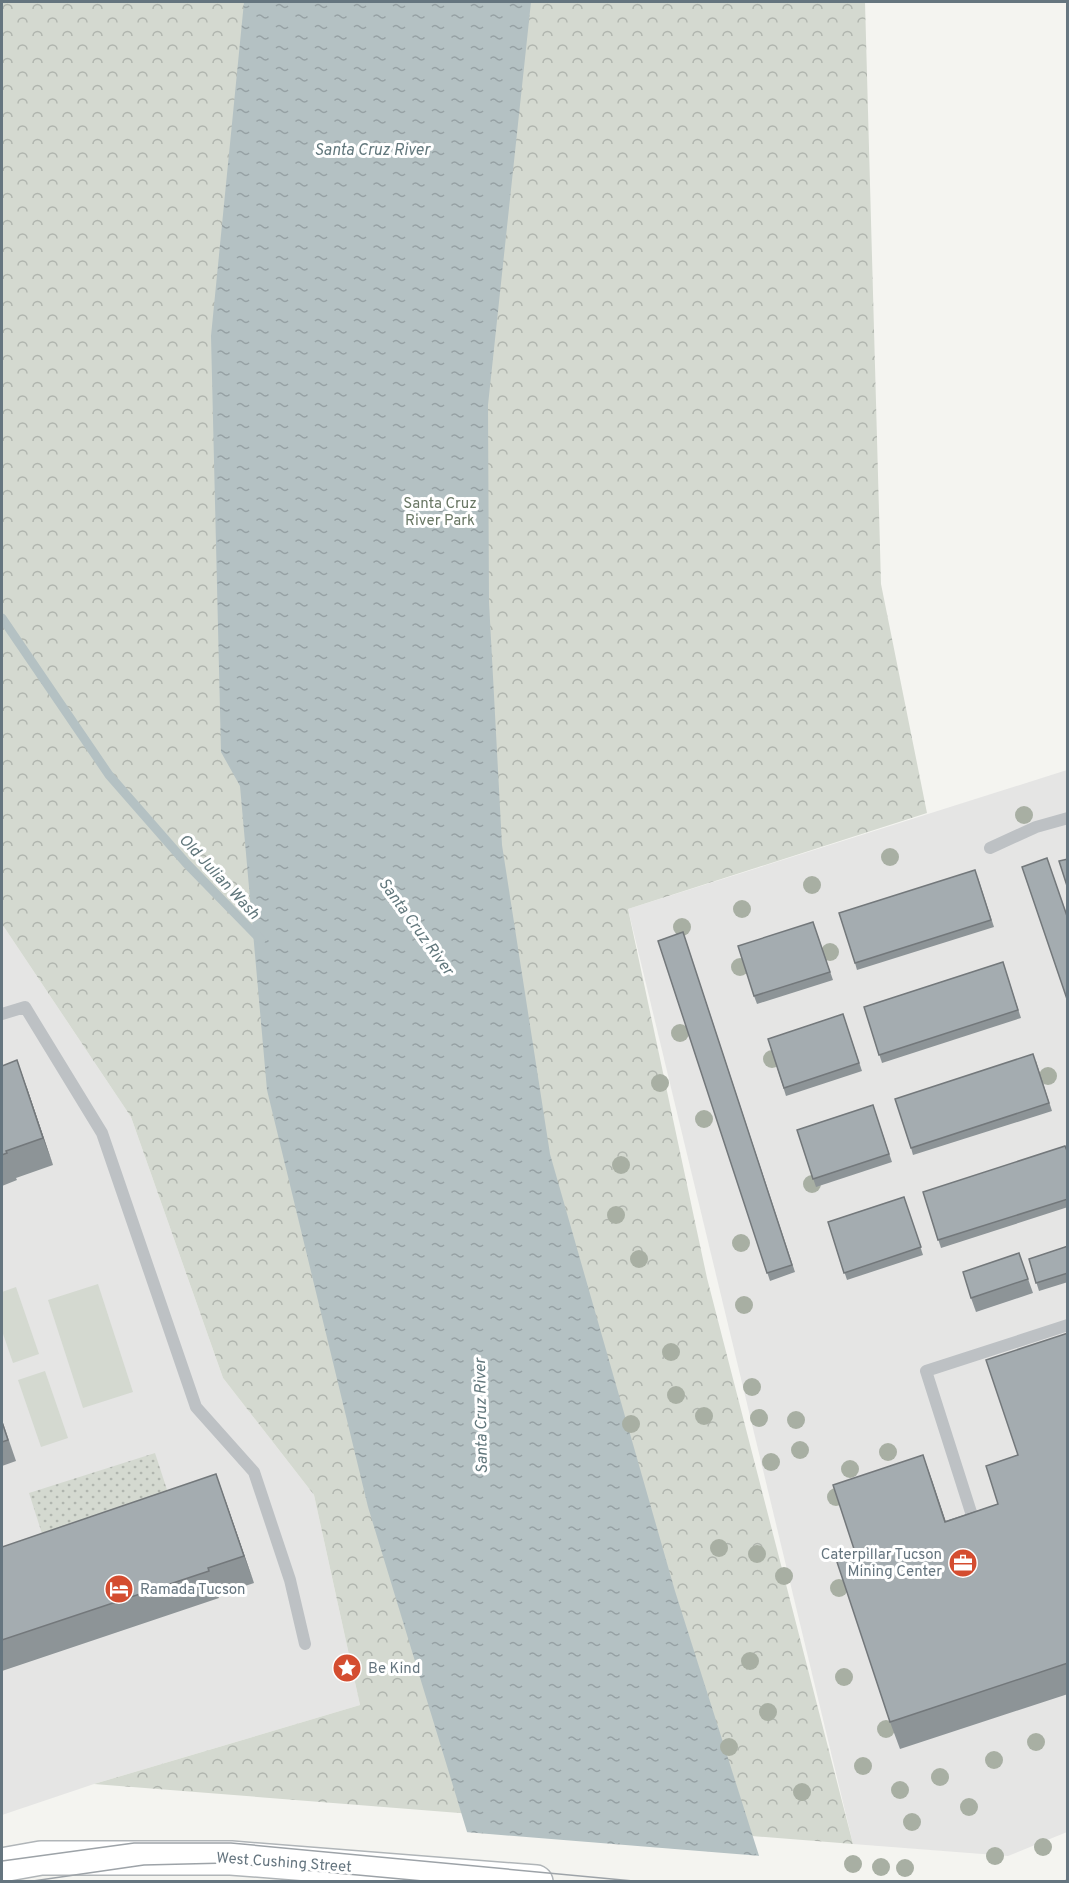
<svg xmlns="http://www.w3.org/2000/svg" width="1069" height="1883" viewBox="0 0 1069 1883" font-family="Overpass,sans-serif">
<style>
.built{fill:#e5e5e4}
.grass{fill:url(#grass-dots)}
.forest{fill:url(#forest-crowns)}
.pitch{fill:#d4d9d0}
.water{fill:url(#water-ripples)}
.pier{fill:#f4f4f0}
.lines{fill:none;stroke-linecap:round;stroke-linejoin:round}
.stream{stroke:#b4c1c3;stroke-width:9}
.secondary-casing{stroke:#b0b5b8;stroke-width:36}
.lane{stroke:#bdc1c4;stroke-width:12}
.secondary{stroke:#fff;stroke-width:33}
.tram{stroke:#9da3a8;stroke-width:1.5}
.tree{fill:#a8afa3}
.wall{fill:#8d9497}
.shaded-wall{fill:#73787b}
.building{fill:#a4acb0;stroke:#73787b;stroke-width:1.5}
.labels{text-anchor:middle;stroke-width:6;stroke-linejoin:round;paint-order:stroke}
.park-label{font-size:15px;fill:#697764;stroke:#fff}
.poi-label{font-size:15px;fill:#65757f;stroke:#fff;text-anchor:start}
.street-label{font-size:15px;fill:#65757f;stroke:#fff}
.water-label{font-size:16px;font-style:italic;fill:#61777c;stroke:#fff}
</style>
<defs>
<pattern id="grass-dots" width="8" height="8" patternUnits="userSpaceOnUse" patternTransform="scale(1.5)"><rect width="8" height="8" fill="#d4d9d0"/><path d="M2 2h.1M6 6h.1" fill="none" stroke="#b0b5ae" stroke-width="1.8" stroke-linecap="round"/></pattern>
<pattern id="forest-crowns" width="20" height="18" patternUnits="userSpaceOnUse" patternTransform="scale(1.5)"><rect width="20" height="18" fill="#d4d9d0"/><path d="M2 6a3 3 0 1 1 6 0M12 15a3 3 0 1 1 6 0" fill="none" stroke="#b0b5ae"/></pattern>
<pattern id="water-ripples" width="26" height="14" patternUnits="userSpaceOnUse" patternTransform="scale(1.5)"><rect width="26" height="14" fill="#b4c1c3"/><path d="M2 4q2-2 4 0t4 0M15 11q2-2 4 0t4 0" fill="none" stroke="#96a1a4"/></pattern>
</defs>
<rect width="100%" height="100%" fill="#f4f4f0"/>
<!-- built -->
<g class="built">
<polygon points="1067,770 1067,1832 1008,1856 853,1844 628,909"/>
<polygon points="2,924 131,1117 223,1378 314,1495 360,1705 94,1784 2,1815"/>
</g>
<!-- grass -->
<polygon class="grass" points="155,1453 171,1502 45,1543 29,1493"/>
<!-- forest -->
<polygon class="forest" points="2,2 865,2 881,584 927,813 628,909 707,1278 853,1844 94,1784 360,1705 314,1495 223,1378 131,1117 2,924"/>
<!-- pitch -->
<g class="pitch">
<polygon points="98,1284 133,1392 83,1408 48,1300"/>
<polygon points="16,1287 39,1354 13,1363 2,1331 2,1292"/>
<polygon points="45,1371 68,1438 41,1447 18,1380"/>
</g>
<!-- water -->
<polygon class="water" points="244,2 531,2 488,405 489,602 502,845 550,1154 675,1591 767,1881 482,1881 368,1507 267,1090 240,786 221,752 211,336"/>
<!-- pier -->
<polygon class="pier" points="465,1832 761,1856 770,1882 479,1882"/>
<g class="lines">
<!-- stream -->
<polyline class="stream" points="2,618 109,775 186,863 261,940"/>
<!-- secondary casing -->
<g class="secondary-casing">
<polyline id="secondary" points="2,1865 41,1858 231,1858 536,1882"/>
</g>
<!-- lane -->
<g class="lane">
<polyline points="990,848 1036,827 1068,818"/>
<polyline points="2,1014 25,1007 102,1133 196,1407 254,1472 290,1580 305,1644"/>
<polyline points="976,1528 926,1371 1068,1325"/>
</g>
<!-- secondary -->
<use href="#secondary" class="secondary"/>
<!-- tram -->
<g class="tram">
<polyline points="2,1861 134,1843 231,1843 644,1882"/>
<polyline points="26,1882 144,1865 227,1863 434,1882"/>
<polyline points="1060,1882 1068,1880"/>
</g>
</g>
<!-- trees -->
<g class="tree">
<circle cx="1024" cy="815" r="9"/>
<circle cx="890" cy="857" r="9"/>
<circle cx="812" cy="885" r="9"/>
<circle cx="742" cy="909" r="9"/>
<circle cx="682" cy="927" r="9"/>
<circle cx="830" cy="952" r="9"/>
<circle cx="740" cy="967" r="9"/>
<circle cx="680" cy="1033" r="9"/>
<circle cx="772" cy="1059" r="9"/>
<circle cx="1048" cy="1076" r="9"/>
<circle cx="660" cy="1083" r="9"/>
<circle cx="704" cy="1119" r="9"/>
<circle cx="621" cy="1165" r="9"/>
<circle cx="812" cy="1184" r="9"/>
<circle cx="616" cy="1215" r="9"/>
<circle cx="741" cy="1243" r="9"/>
<circle cx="639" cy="1259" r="9"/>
<circle cx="744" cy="1305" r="9"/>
<circle cx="671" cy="1352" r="9"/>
<circle cx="752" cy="1387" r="9"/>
<circle cx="676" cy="1395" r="9"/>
<circle cx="704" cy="1416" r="9"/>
<circle cx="759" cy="1418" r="9"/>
<circle cx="796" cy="1420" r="9"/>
<circle cx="631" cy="1424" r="9"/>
<circle cx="800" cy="1450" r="9"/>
<circle cx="888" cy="1452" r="9"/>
<circle cx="771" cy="1462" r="9"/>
<circle cx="850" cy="1469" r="9"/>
<circle cx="836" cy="1497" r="9"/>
<circle cx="719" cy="1548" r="9"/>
<circle cx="757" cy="1554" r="9"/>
<circle cx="784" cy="1576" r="9"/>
<circle cx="839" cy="1588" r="9"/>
<circle cx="750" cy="1661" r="9"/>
<circle cx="844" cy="1677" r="9"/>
<circle cx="768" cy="1712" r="9"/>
<circle cx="886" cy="1729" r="9"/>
<circle cx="1036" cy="1742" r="9"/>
<circle cx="729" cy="1747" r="9"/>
<circle cx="994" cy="1760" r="9"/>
<circle cx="863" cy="1766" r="9"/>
<circle cx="940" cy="1777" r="9"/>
<circle cx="900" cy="1790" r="9"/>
<circle cx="802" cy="1792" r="9"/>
<circle cx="969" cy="1807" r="9"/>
<circle cx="912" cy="1822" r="9"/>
<circle cx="1043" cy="1847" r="9"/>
<circle cx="995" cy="1856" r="9"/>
<circle cx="853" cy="1864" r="9"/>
<circle cx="881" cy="1867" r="9"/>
<circle cx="905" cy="1868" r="9"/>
</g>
<!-- wall -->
<g class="wall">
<polygon points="978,878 994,927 857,970 855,963"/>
<polygon points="813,922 833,980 757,1004 754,996"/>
<polygon points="683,932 795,1272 770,1281 658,941"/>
<polygon points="1003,962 1021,1018 882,1063 864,1007"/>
<polygon points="843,1014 862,1071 786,1096 768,1039"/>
<polygon points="1036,1061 1052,1111 913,1155 911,1148"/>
<polygon points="2,1066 27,1088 53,1165 16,1178 17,1180 2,1186"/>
<polygon points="873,1105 892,1162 816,1187 797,1130"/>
<polygon points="1068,1152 1068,1207 941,1248 923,1192"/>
<polygon points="904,1197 923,1255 847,1280 828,1222"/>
<polygon points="1068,1246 1068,1282 1039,1291 1029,1259"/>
<polygon points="1019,1253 1033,1293 976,1312 971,1298"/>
<polygon points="1068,1333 1068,1694 900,1749 890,1722 923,1455 945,1521 998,1504"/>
<polygon points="2,1420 16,1461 2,1466"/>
<polygon points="226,1502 254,1583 218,1595 219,1598 2,1671 2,1547"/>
</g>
<!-- shaded-wall -->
<g class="shaded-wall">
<polygon points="17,1060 27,1088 53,1165 43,1138"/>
<polygon points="923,1455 933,1483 955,1549 945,1522"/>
<polygon points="216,1474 226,1502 254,1583 244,1556"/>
</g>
<!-- building -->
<g class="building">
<polygon points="1047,858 1068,919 1068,1002 1022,867"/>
<polygon points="1068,859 1068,889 1059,861"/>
<polygon points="975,870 991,920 855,963 839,913"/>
<polygon points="813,922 830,972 754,996 738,946"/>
<polygon points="683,932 792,1265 767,1273 658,941"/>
<polygon points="1003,962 1018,1010 879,1055 864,1007"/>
<polygon points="843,1014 859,1063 784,1088 768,1039"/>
<polygon points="1033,1054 1049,1103 911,1148 895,1099"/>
<polygon points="17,1060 43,1138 6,1151 7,1153 2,1155 2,1066"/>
<polygon points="873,1105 889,1154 813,1179 797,1130"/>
<polygon points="1065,1146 1068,1153 1068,1199 938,1240 923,1192"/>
<polygon points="904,1197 921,1247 844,1273 828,1222"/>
<polygon points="1068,1246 1068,1273 1036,1283 1029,1259"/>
<polygon points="1019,1253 1028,1279 971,1298 963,1272"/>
<polygon points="1068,1333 1068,1663 890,1722 835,1556 854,1549 833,1485 923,1455 945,1522 998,1504 986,1466 1018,1455 986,1360"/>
<polygon points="2,1422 8,1440 2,1442"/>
<polygon points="216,1474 244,1556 208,1568 209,1571 2,1640 2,1547"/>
</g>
<!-- icons -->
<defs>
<g id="office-disc" transform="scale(1.5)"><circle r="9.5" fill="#d44d30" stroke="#fff"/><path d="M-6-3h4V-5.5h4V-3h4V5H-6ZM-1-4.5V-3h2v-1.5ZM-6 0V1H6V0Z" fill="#fff"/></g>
<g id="hotel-disc" transform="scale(1.5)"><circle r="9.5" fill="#d44d30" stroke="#fff"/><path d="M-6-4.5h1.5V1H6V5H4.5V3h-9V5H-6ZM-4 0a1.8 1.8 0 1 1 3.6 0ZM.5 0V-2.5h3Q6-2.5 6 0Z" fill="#fff"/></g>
<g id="sight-disc" transform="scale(1.5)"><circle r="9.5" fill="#d44d30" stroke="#fff"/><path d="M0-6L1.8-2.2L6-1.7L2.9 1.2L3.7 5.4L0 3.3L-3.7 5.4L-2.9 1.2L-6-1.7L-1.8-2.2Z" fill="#fff"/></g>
</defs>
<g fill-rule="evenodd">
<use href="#office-disc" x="963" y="1563"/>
<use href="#hotel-disc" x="119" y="1589"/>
<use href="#sight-disc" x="347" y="1668"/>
</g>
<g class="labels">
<!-- park labels -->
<g class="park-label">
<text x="440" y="508">Santa Cruz<tspan x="440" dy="17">River Park</tspan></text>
</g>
<!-- poi labels -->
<g class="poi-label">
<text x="942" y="1559" text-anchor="end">Caterpillar Tucson<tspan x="942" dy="17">Mining Center</tspan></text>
<text x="140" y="1594">Ramada Tucson</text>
<text x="368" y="1673">Be Kind</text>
</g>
<!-- street labels -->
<g class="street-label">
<text transform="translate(284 1862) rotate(4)" y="5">West Cushing Street</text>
</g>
<!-- water labels -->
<g class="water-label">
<text x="372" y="155">Santa Cruz River</text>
<text transform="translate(220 876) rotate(47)" y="6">Old Julian Wash</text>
<text transform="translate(417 926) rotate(54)" y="6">Santa Cruz River</text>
<text transform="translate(480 1416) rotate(-91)" y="6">Santa Cruz River</text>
</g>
</g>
<!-- border -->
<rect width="1069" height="1883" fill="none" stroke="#65757f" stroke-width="6"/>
</svg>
